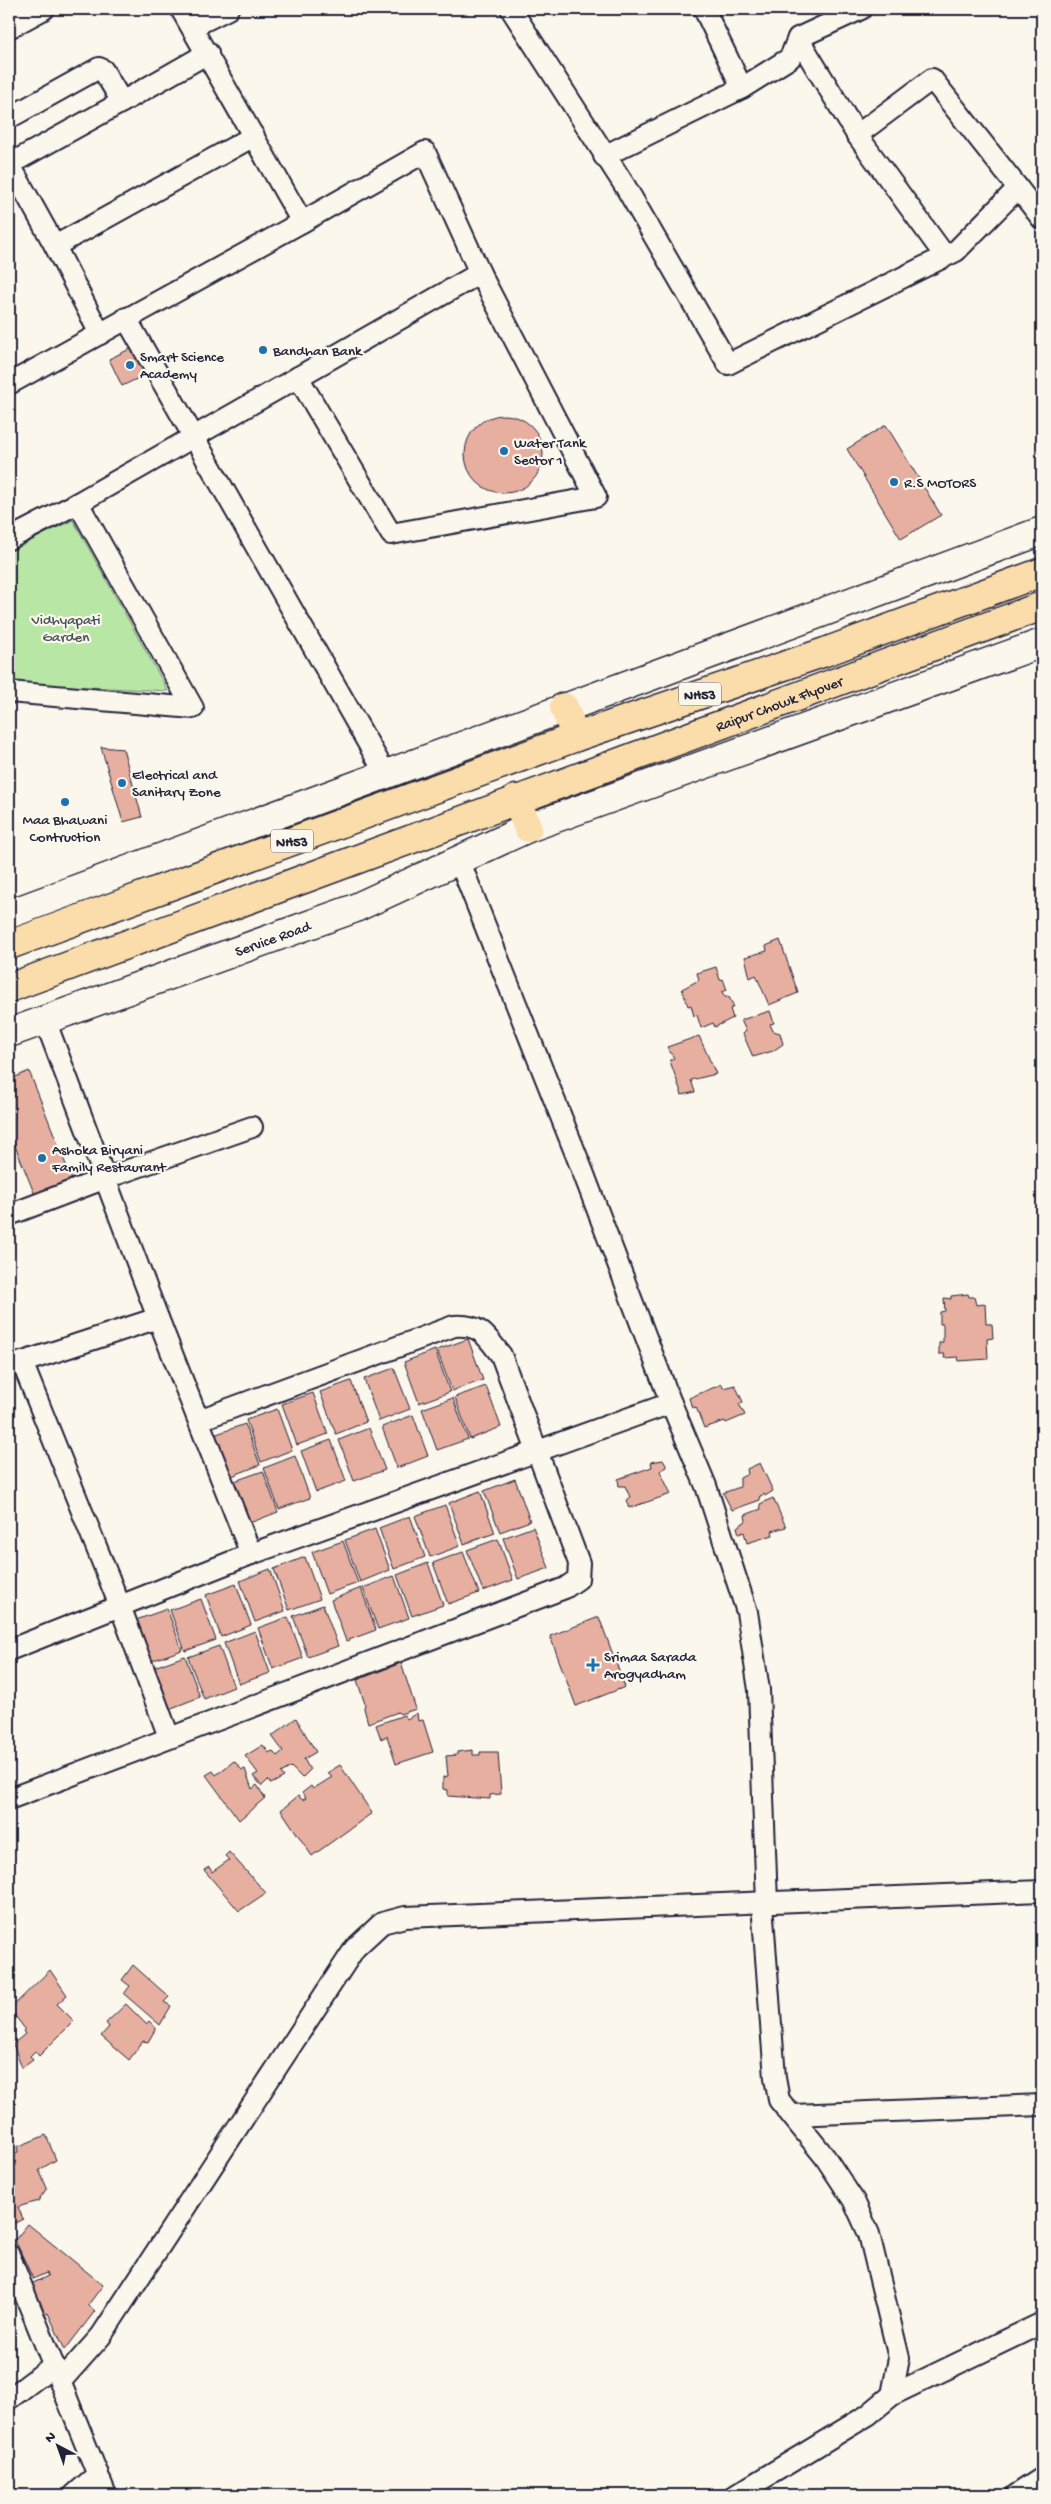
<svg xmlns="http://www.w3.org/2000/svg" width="1051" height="2504" viewBox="0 0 1051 2504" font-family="'Gochi Hand',sans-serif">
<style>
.green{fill:#b8e7a5;stroke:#6d8470}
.building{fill:#e7afa0;stroke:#22223b}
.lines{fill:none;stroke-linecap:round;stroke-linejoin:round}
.street-casing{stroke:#22223b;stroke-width:24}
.secondary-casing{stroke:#22223b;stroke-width:31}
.highway-casing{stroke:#22223b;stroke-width:31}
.street{stroke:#fbf7ec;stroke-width:20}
.secondary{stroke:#fbf7ec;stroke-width:28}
.highway{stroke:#fbddab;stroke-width:28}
.poi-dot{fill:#1f6fb2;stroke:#fbf7ec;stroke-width:2}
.labels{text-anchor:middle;stroke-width:4.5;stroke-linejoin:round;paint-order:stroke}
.shield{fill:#fbf7ec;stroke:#636270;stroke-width:1}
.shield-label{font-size:14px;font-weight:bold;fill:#22223b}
.poi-label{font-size:15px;fill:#22223b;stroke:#fbf7ec;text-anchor:start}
.park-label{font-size:15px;fill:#485356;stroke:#fbf7ec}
.street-label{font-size:15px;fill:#22223b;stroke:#fbf7ec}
</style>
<rect width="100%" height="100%" fill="#fbf7ec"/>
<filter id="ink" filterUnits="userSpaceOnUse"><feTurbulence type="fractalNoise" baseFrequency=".02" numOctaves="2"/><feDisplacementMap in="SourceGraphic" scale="10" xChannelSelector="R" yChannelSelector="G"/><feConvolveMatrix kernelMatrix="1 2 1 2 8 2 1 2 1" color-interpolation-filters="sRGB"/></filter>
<g filter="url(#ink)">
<!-- green -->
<polygon class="green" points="73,520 168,691 9,683 9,551"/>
<!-- building -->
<g class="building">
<polygon points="138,345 151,372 122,386 109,359"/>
<circle cx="504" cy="454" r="39"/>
<polygon points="886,425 941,515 901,539 847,449"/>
<polygon points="101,747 123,749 142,817 123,822"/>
<polygon points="780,940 798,993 769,1005 756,975 750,978 745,957 767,951 766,946"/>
<polygon points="716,967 720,980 723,979 727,990 722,992 725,997 729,997 734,1007 730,1009 733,1018 715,1027 713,1023 701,1028 697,1015 694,1016 691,1005 688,1006 682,989 699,980 697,973"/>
<polygon points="770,1011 774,1023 770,1024 773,1031 780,1033 783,1044 773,1051 753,1057 743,1034 746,1031 741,1020"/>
<polygon points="699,1036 716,1074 691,1080 695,1092 682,1095 670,1061 674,1058 667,1047"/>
<polygon points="29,1071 74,1185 37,1200 9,1131 9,1080"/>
<polygon points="968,1294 969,1297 974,1297 976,1305 985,1304 986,1324 992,1324 993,1338 987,1339 988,1359 959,1361 958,1357 944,1358 945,1354 939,1354 939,1343 943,1342 943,1324 940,1324 940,1312 945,1311 944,1298 951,1299 951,1296"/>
<polygon points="468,1339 483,1380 452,1391 437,1350"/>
<polygon points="435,1350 450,1392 419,1403 404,1362"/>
<polygon points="394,1368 410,1409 379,1421 364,1379"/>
<polygon points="351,1381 366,1422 336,1434 320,1392"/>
<polygon points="722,1384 723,1388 735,1385 743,1402 739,1404 745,1415 726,1423 725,1421 704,1428 696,1407 692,1408 689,1398"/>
<polygon points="486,1386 501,1427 470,1439 455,1397"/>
<polygon points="313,1393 328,1434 297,1445 282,1404"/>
<polygon points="453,1398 468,1439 437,1450 422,1409"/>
<polygon points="277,1409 292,1450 261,1462 246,1420"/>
<polygon points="413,1415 428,1456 397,1468 382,1427"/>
<polygon points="245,1424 260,1465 229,1477 214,1435"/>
<polygon points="369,1428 385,1470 354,1481 339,1440"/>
<polygon points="331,1440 346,1481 316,1492 301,1451"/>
<polygon points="295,1456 310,1498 279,1509 264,1468"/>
<polygon points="663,1460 667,1467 660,1471 671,1494 629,1508 626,1500 630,1497 625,1486 619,1486 618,1479 652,1467 651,1462"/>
<polygon points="760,1463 773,1491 765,1496 764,1494 759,1497 760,1500 732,1510 723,1493 740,1487 740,1478 748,1474 747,1469"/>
<polygon points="263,1471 278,1512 247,1524 232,1482"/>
<polygon points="515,1479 530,1521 500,1532 484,1491"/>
<polygon points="480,1491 495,1533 464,1544 449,1503"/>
<polygon points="773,1498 786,1527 772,1531 773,1535 747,1543 744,1532 739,1534 737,1527 746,1521 745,1515 761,1509 760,1504"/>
<polygon points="445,1505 460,1546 430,1557 415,1516"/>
<polygon points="410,1516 425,1557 394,1569 379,1528"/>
<polygon points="533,1527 549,1568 518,1579 503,1538"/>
<polygon points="375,1529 390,1570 360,1582 345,1540"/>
<polygon points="498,1539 513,1580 483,1591 467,1550"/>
<polygon points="343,1541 358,1583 327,1594 312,1552"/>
<polygon points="463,1552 479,1593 448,1604 433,1563"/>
<polygon points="305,1557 320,1599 289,1610 274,1569"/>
<polygon points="428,1563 443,1605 412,1616 397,1575"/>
<polygon points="270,1569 285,1611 255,1622 240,1581"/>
<polygon points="394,1576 409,1618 378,1629 363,1588"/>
<polygon points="236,1584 251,1625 221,1637 206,1595"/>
<polygon points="361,1588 376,1630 346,1641 331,1600"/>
<polygon points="201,1599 216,1640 185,1651 170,1610"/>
<polygon points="323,1605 338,1646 308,1657 293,1616"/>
<polygon points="167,1609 182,1650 151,1661 136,1620"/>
<polygon points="288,1617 303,1658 273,1669 258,1628"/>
<polygon points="599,1617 625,1687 576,1706 550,1636"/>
<polygon points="255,1631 270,1673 239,1684 224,1643"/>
<polygon points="219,1646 234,1687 204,1699 188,1657"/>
<polygon points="185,1656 200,1697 169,1709 154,1667"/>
<polygon points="401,1663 416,1709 400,1714 398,1712 368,1723 364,1708 365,1704 357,1680"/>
<polygon points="417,1713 418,1721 423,1720 433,1752 396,1764 387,1736 381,1739 376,1725 404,1715 407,1719"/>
<polygon points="296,1718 316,1752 304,1759 310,1770 302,1778 291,1767 281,1773 284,1777 271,1784 268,1780 262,1786 253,1776 258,1773 245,1756 263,1745 269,1753 272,1751 277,1756 283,1751 272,1736"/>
<polygon points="473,1750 473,1755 480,1755 480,1752 498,1752 501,1794 490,1795 490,1799 448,1796 448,1790 443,1789 443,1777 448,1776 446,1756 457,1755 457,1752"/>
<polygon points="234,1761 242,1770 245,1769 252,1789 257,1785 265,1798 239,1820 206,1775 213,1771 216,1775"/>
<polygon points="340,1765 372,1813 312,1856 281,1810 298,1796 303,1800 306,1798 302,1793 311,1786 313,1789 332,1777 327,1773"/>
<polygon points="229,1852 266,1893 239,1911 204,1870 209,1867 212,1872 229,1860 225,1856"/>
<polygon points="133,1965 169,1997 164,2002 171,2006 160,2025 124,1994 130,1986 122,1980"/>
<polygon points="50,1970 67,1995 57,2004 74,2021 39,2056 35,2051 30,2056 33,2060 22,2068 13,2044 25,2034 23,2031 25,2029 10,2009"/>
<polygon points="126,2004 146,2024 149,2021 156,2028 148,2042 143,2041 129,2060 101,2036 109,2027 106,2023"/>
<polygon points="46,2135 56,2160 39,2170 47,2188 38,2201 18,2207 23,2219 9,2226 9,2156 18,2152 17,2147"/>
<polygon points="28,2224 103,2285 88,2305 95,2311 65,2350 48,2313 43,2315 29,2285 48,2276 46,2273 33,2279 15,2240"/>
</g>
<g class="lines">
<!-- street casing -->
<g class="street-casing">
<g id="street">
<polyline points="511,9 625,186 728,364 956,251 1018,188 932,79 857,135 945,256"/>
<polyline points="704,9 742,88"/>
<polyline points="192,27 228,9"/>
<polyline points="9,28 44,9"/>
<polyline points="798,38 857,135"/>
<polyline points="9,118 99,68 103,70 122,102 208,53"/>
<polyline points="604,156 742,88 790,58 798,38 861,9"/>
<polyline points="9,163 55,246 100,334"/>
<polyline points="10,164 122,102"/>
<polyline points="1018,188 1042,219"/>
<polyline points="55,246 254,136"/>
<polyline points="126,318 385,773"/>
<polyline points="298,377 391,534 596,497 480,273 425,152 302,222"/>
<polyline points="9,384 302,222 181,9"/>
<polyline points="9,539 78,503 480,273"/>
<polyline points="9,692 193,708 78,503"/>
<polyline points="459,860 583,1172 671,1403 706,1486 747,1612 759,1690 767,1903"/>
<polyline points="45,1020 158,1318 251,1554"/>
<polyline points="9,1215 106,1178 252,1127"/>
<polyline points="22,1362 120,1606 169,1737"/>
<polyline points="11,1366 158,1318"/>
<polyline points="9,1650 251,1554 671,1403"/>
<path d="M9 1799 565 1588 578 1579 579 1563 501 1355C486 1336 481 1324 454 1326L199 1420"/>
<polyline points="793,2115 1042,2105"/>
<polyline points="9,2255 106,2495"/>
<polyline points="61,2381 101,2336 355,1948 382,1923 405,1917 1042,1891"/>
<polyline points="892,2395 1042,2323"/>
<polyline points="9,2399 54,2365"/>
<polyline points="74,2495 98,2474"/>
<polyline points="736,2495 868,2415 892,2395 899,2358 869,2234 854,2201 825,2157 779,2100 775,2078 762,1904"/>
<polyline points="1016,2495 1042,2478"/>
</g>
</g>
<!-- secondary casing -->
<g class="secondary-casing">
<g id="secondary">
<polyline points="9,914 1042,531"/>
<path id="s1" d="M9 1033 353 909 528 828 1042 643"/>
</g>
</g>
<!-- highway casing -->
<g class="highway-casing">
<g id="highway">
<polyline points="564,707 576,737"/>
<polyline points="516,799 528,828"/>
<polyline points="9,945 576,737 825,652 1042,572"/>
<path id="s2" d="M9 988 1042 606"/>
</g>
</g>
<!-- street -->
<use href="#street" class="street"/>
<!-- secondary -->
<use href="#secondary" class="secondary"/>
<!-- highway -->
<use href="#highway" class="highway"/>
</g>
</g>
<!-- markers -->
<g class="poi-dot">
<circle cx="263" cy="350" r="5"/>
<circle cx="130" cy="365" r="5"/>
<circle cx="504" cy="451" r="5"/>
<circle cx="894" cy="482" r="5"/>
<circle cx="122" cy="783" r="5"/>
<circle cx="65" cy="802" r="5"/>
<circle cx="42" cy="1158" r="5"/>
<path d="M590.5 1657.5h5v5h5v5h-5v5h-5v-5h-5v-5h5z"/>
</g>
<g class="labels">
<!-- shield labels -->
<g class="shield">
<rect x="679" y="682.5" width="42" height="23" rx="4"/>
<rect x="271" y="829.5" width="42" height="23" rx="4"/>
</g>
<g class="shield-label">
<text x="700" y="699">NH53</text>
<text x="292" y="846">NH53</text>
</g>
<!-- poi labels -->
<g class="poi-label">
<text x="273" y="355">Bandhan Bank</text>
<text x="140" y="361">Smart Science<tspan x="140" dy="17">Academy</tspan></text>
<text x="514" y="447">Water Tank<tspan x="514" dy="17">Sector 1</tspan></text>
<text x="904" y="487">R.S MOTORS</text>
<text x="132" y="779">Electrical and<tspan x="132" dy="17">Sanitary Zone</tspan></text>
<text x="65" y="824" text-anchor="middle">Maa Bhawani<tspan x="65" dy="17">Contruction</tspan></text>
<text x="52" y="1154">Ashoka Biryani<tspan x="52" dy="17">Family Restaurant</tspan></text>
<text x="604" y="1661">Srimaa Sarada<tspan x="604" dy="17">Arogyadham</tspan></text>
</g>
<!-- park labels -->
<g class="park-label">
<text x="66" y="624">Vidhyapati<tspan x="66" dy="17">Garden</tspan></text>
</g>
<!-- street labels -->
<g class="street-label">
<text dy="5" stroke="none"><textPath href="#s2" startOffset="821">Raipur Chowk Flyover</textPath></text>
<text dy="5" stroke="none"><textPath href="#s1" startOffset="280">Service Road</textPath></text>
</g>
</g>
<!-- margin -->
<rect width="1051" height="2504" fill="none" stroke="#fbf7ec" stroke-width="30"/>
<rect x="15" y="15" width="1021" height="2474" fill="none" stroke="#22223b" stroke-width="2" filter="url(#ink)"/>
<!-- north arrow -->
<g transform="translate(58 2446) rotate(319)" stroke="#fbf7ec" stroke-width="4" paint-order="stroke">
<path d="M0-4L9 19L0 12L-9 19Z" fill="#22223b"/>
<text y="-8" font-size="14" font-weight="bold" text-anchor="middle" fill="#22223b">N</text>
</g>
</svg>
